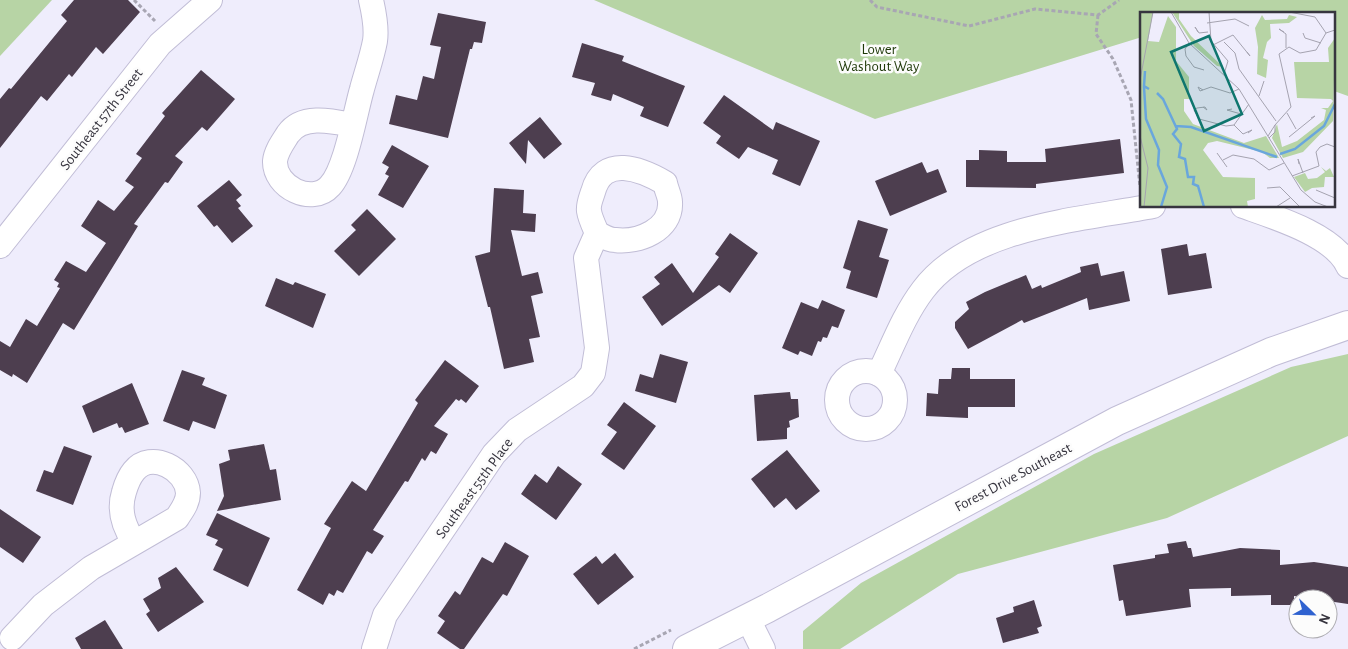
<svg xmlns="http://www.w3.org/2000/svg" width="1348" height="649" viewBox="0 0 1348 649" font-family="'Alegreya Sans',sans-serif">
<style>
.green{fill:#b7d4a5}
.building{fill:#4d3e4f}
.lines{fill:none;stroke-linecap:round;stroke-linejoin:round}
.minor-casing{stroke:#c1bdd6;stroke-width:26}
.secondary-casing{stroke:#c1bdd6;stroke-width:30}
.path{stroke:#a8a6b3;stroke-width:3;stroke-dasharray:4 2.5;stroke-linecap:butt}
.minor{stroke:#fff;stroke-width:24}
.secondary{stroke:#fff;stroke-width:28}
.labels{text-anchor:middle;stroke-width:5;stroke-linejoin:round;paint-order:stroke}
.park-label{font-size:15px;fill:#1f3909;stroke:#fcfcfc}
.street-label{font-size:15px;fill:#37353f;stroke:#fcfcfc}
.inset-river{fill:none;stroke:#69a6dc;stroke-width:2.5}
.inset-road{fill:none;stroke:#a5a3b0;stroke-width:1}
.view{fill:#0f766e;fill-opacity:0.15;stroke:#0f766e;stroke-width:2.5}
.inset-edge{fill:none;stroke:#37353f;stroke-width:2.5}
</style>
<rect width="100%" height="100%" fill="#efedfc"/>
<!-- green -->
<g class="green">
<polygon points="0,0 52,0 0,56"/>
<polygon points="594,0 1348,0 1348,96 1334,91 1334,14 1142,14 1142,37 875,119"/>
<polygon points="1348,354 1348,436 1167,518 958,574 840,649 803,649 803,631 861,583 1094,454 1291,367"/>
</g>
<!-- building -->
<g class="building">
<polygon points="74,0 128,0 140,12 103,54 96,47 72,77 69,74 47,101 41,96 0,148 0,99 9,88 11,89 67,21 61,15"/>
<polygon points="438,13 486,22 482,43 474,42 472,49 470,49 448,138 389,124 396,95 417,100 423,76 434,79 441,47 430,45"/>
<polygon points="582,43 624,56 622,61 685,86 668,127 640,116 644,107 613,94 611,101 591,95 595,83 572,77"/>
<polygon points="201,70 235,99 207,131 202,127 175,156 183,162 168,183 165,182 134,224 138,226 74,330 63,323 27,383 13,374 12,377 0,370 0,341 10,347 26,319 37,326 60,288 57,287 59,283 54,280 66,261 86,272 106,243 81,226 98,200 114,211 134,187 125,181 142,158 136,154 165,116 162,113"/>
<polygon points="724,95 773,130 776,122 820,141 800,186 772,174 778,160 748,147 739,159 716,143 721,136 703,123"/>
<polygon points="540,117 562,144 544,159 528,140 526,164 509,143"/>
<polygon points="1120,139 1124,173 1036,184 1036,188 966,187 966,160 979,160 979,150 1007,151 1007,162 1046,162 1045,149"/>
<polygon points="392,145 429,166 403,208 378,195 389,176 385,174 389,167 382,163"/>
<polygon points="922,162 927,173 938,169 947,192 890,216 875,181"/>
<polygon points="229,180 242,195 236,200 241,206 238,208 253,226 232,243 217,225 214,227 197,206"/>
<polygon points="494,188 524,190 523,213 536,214 535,232 511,230 522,276 538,272 543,293 531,296 540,337 529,339 534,362 504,369 490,307 488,307 475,256 490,252"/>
<polygon points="367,209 396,239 359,276 334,251 356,230 351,225"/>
<polygon points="858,220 888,229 879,257 889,260 877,298 846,288 851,271 843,268"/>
<polygon points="730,233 758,253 730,293 719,285 662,326 642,297 660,284 654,277 672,263 693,293 719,257 715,254"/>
<polygon points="1187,244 1189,256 1206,253 1212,288 1168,295 1161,249"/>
<polygon points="1098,263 1101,276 1124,271 1130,301 1089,310 1087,298 1024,323 1022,320 968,349 955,328 955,322 969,309 966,302 985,292 1026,275 1032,289 1041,285 1042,288 1081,272 1080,267"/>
<polygon points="276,278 293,285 295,282 326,294 313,328 265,306"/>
<polygon points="822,300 845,310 838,328 832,326 827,338 823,337 821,342 818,341 812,356 800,351 798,355 782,348 801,302 818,309"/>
<polygon points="660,354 688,362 676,403 635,391 640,374 653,378"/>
<polygon points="445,360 479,386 466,403 461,399 459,401 456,399 434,426 448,434 436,454 431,451 425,461 422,458 408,482 405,481 373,530 384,536 372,554 367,551 343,593 337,590 334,596 329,593 323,605 297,590 331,528 324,524 352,481 366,491 418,403 415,400"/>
<polygon points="952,368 970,368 970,379 1015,379 1015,407 968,407 968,418 926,416 927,393 938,394 939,379 951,379"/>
<polygon points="182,370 205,378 202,385 227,395 215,429 193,421 189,431 163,421"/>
<polygon points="132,383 149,424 125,433 122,427 119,428 117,423 93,433 82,406"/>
<polygon points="790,392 791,399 798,399 799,417 789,421 790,427 787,428 787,439 757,441 754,395"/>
<polygon points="624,402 656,426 624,470 601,454 617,432 607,425"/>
<polygon points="264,444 270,470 276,469 281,500 217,511 224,496 219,464 230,460 228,450"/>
<polygon points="64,446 92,456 73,505 36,491 44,470 53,473"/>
<polygon points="787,450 820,491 796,510 786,498 774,508 751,479"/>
<polygon points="558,466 582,484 556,520 521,494 535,474 547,483"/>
<polygon points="0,509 41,537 23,563 0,547"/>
<polygon points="217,513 270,538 248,587 213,570 223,549 215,545 218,540 206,535"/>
<polygon points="1186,541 1188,548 1191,548 1193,557 1240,548 1280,550 1280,565 1314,562 1348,567 1348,604 1294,596 1294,605 1271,605 1271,595 1231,596 1231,588 1189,589 1191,607 1126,616 1123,600 1119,601 1113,565 1155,558 1155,555 1169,553 1167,544"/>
<polygon points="505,542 529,556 507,596 503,594 464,649 460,649 437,633 445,621 438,616 455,591 460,595 482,557 493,563"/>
<polygon points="615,553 634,577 598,605 573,574 596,556 602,564"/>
<polygon points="176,567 204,602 158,632 146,614 150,611 143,599 161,588 158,578"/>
<polygon points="1034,600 1042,626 1037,628 1039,633 1003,643 996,618 1014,612 1013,607"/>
<polygon points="105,620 123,649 81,649 75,638"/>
</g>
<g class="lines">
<!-- minor casing -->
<g class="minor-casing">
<g id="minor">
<path d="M352 125C332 121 302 114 288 134 283 142 276 151 275 161 274 187 312 206 330 186 346 169 355 113 362 89 366 74 372 57 375 41 377 28 374 13 371 0"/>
<path d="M1243 206C1274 217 1334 235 1348 266"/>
<polyline points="0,246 160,44 210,0"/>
<circle cx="866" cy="400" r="29"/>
<path d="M879 374C893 345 904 315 923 290 971 226 1080 220 1153 206"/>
<polyline points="748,619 763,649"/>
<path d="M12 638 43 605 91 568 177 518C182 510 188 503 188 493 187 469 151 450 134 471 129 477 126 485 124 492 118 511 124 527 134 542"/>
<path d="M374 649 385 615 494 454 517 430 583 386 593 373 597 348 586 258 597 233C594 226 590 218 589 211 588 205 591 198 593 192 603 154 641 169 665 183 666 189 670 196 670 202 672 230 638 243 615 240 609 240 602 236 597 233"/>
</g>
</g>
<!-- secondary casing -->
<g class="secondary-casing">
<polyline id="secondary" points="687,649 768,608 1117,421 1271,352 1348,325"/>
</g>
<!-- path -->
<g class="path">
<polyline points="134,0 155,21"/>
<polyline points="870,0 877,7 969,26 1035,9 1098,15 1119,0"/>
<polyline points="1098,15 1096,34 1113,59 1131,100 1140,187"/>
<polyline points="634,649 671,630"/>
</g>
<!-- minor -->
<use href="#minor" class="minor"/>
<!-- secondary -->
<use href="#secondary" class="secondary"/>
</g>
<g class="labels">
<!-- park labels -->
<g class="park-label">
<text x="879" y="54">Lower<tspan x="879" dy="17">Washout Way</tspan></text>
</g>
<!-- street labels -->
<g class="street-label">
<text transform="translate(101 119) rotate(-52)" y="5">Southeast 57th Street</text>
<text transform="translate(1013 477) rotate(-28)" y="5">Forest Drive Southeast</text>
<text transform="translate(474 488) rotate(-54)" y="5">Southeast 55th Place</text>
</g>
</g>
<!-- overview -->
<g transform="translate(1140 12)">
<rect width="195" height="195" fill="#efedfc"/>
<path d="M0 0H13L8 29 19 30 28 4 36 15V49L49 65V87H44V99L53 112 104 131 126 124 139 146H130L122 140 77 129 68 131 63 138 83 165 115 166V187L107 189 108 195H0ZM32 0H39V7L51 24 83 55 77 54 54 34ZM122 3 125 8 147 7 149 3 157 5 149 11 130 12 131 26 127 30 123 46 128 48 126 66 117 62 118 35 115 16ZM195 26 193 109 163 140 143 146 132 126 137 112 142 135 157 129 184 108 186 98 181 96H188L193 89 191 87 157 86 154 50H189L188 36ZM181 155 186 159 190 156 194 165H185L184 175 172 176 165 180 154 165 165 161 168 167 177 166 185 160Z" fill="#b7d4a5"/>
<path class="inset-river" d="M5 59 4 74 9 77M4 75 6 107 19 138 18 153 27 175 21 195M17 81 23 87 37 117 33 122 41 132 39 145 45 147 48 165H54L53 172 58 174 64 195M36 114 51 115 137 145M140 142 155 137 184 114 195 92"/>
<path class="inset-road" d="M31 0 49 31 99 77 161 178 175 190 188 195M69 0 71 29 88 49 84 62M149 0 175 5M175 5 186 21M67 11 95 7 109 14M58 20 55 15 59 21 68 20M144 20 139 17 146 22V36M163 21 165 26 181 31M84 30 95 41 99 57 136 109M49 31 45 37 46 44 54 55 64 58M73 33 93 23 110 44 107 40M160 41 176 38 186 21 195 18M0 68 13 0M63 78 58 75 60 79 71 75 90 81 99 77M119 84 124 69M63 95 67 98 65 95 57 96 54 98 59 107 86 114 94 113 103 122 112 118 108 121M92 97 87 98 101 102M147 101 156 117M94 113 109 92M135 113 151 95 139 42 149 35 160 41M0 124 8 156 4 195M128 124 135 113V120L129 126M149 125 175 104 171 106M77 141 87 155M83 148 93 143 114 147 129 158 144 151M159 152 158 147 163 161M152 164 179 154 176 140 180 135 187 132 195 135M127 176 140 175 160 195M176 178 195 186M136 195 150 186"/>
<path class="view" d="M69 24 102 102 64 119 31 40Z"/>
<rect width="195" height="195" class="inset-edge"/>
</g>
<!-- north arrow -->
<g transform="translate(1313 614) rotate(113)"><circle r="24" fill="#fcfcfc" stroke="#adacb0"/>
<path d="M0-4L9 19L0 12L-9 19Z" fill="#2f62d0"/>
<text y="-8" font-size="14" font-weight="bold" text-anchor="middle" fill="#37353f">N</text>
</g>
</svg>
